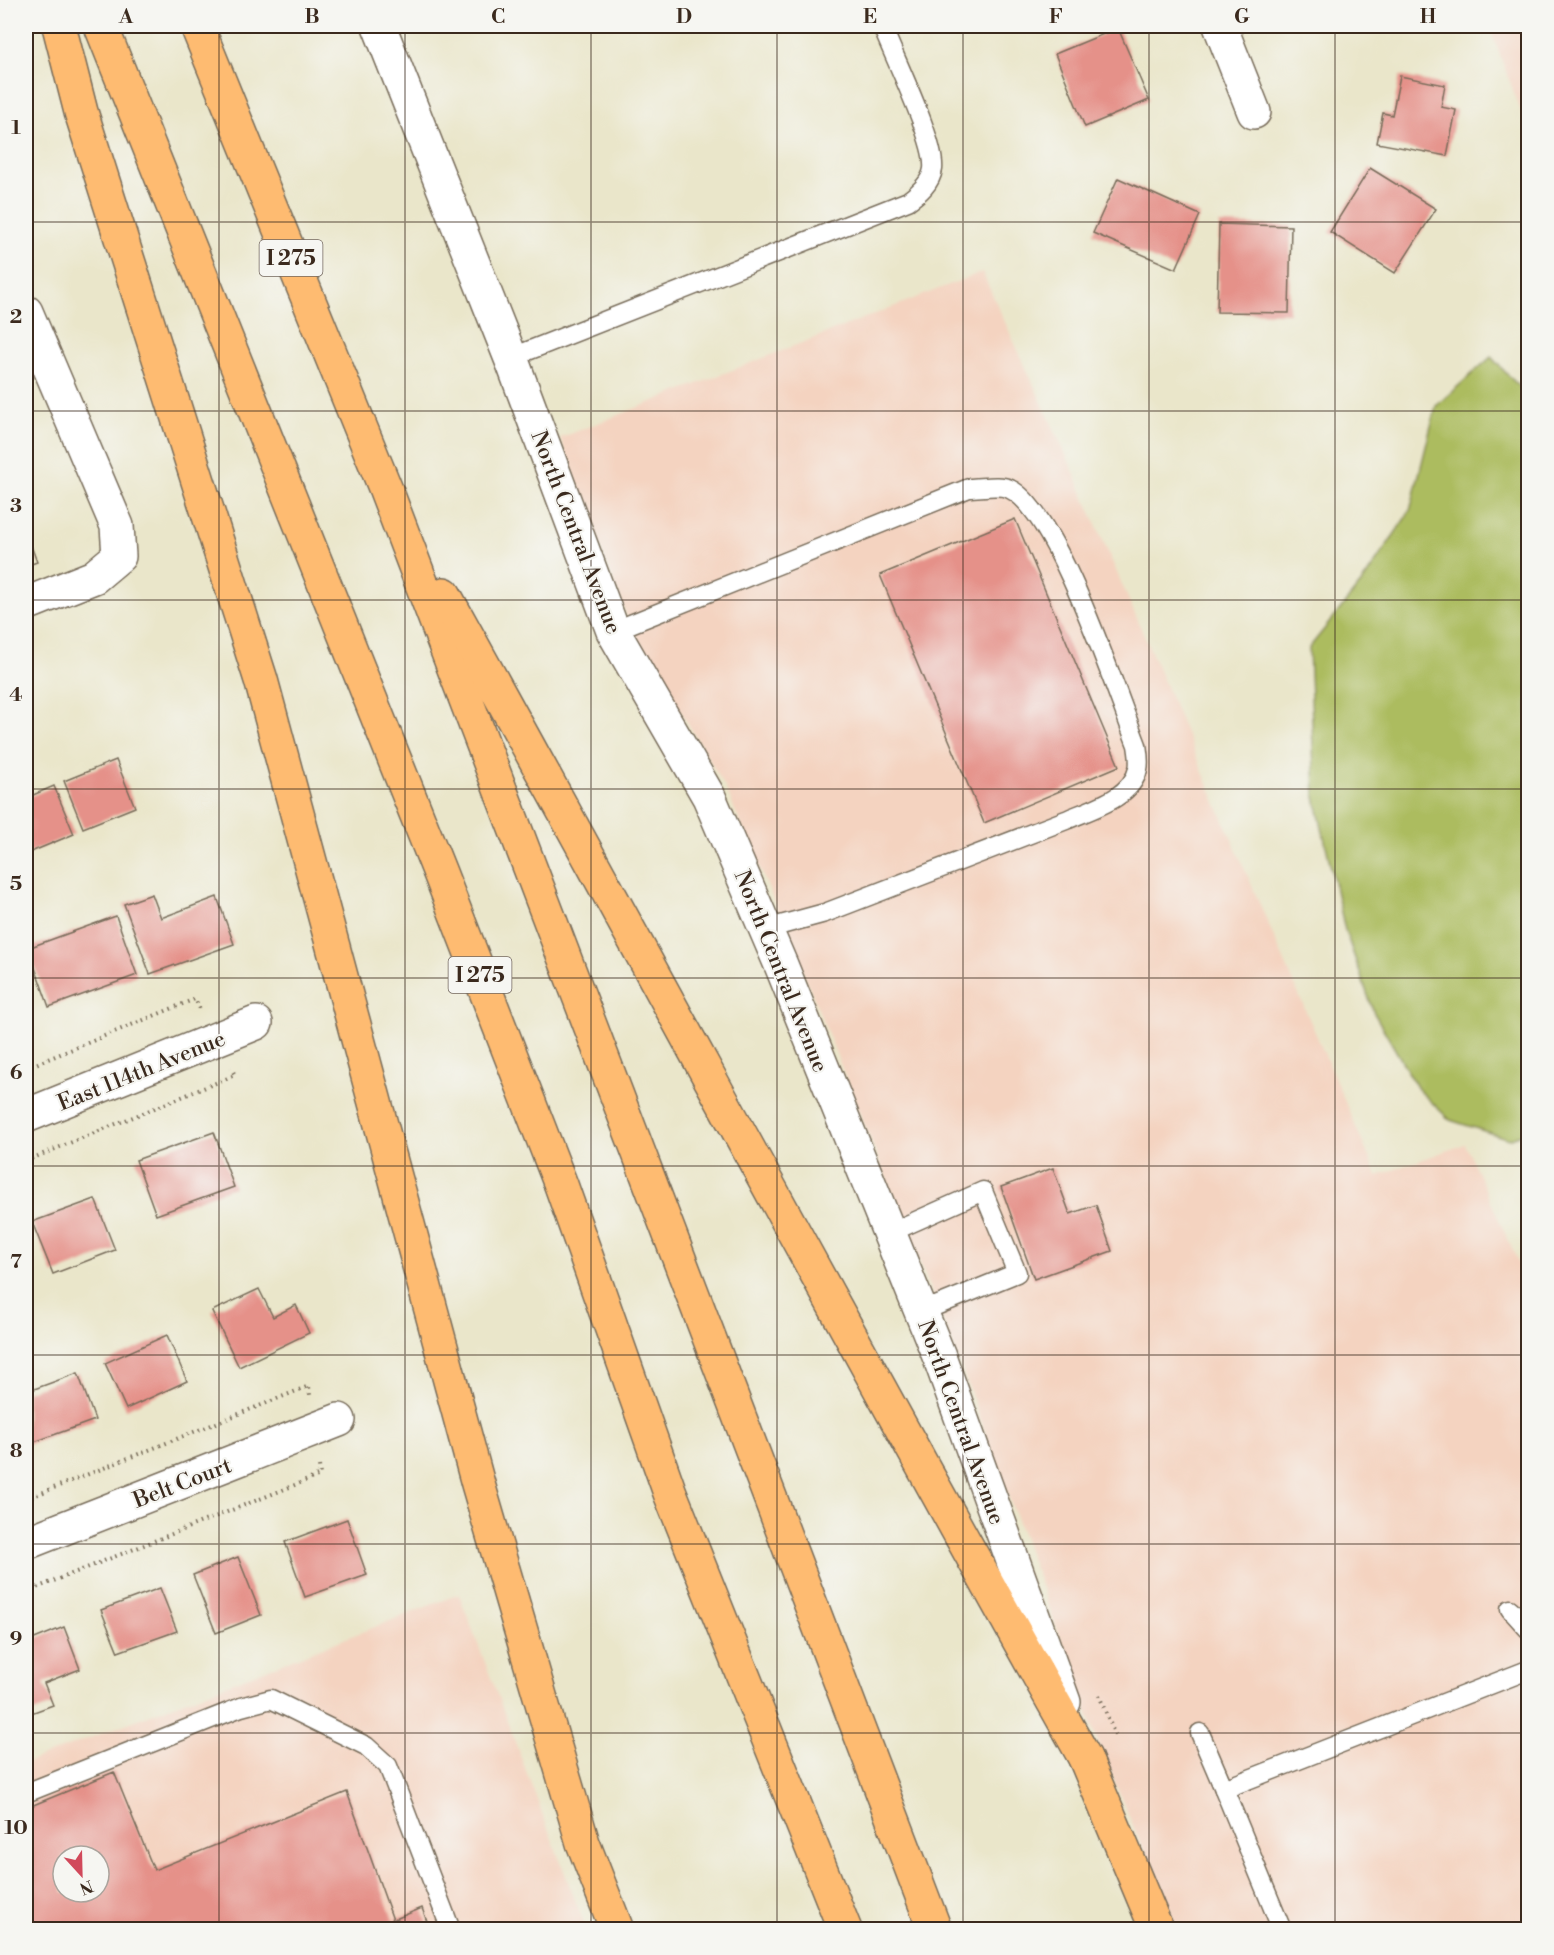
<svg xmlns="http://www.w3.org/2000/svg" width="1554" height="1955" viewBox="0 0 1554 1955" font-family="'Libre Bodoni',serif">
<style>
.built{fill:#f4d3c0;fill-rule:evenodd}
.green{fill:#acbc5f;stroke:#74733e;stroke-width:1.5}
.building{fill:#e59189;fill-rule:evenodd}
.lines{fill:none;stroke-linecap:round;stroke-linejoin:round}
.service-casing{stroke:#786c5a;stroke-width:21}
.minor-casing{stroke:#786c5a;stroke-width:36}
.primary-casing{stroke:#786c5a;stroke-width:36}
.motorway-casing{stroke:#786c5a;stroke-width:36}
.path{stroke:#786c5a;stroke-width:4;stroke-dasharray:1.5 4.5;stroke-linecap:butt}
.service{stroke:#fff;stroke-width:18}
.minor{stroke:#fff;stroke-width:33}
.primary{stroke:#febb71;stroke-width:33}
.motorway{stroke:#febb71;stroke-width:33}
.grid{fill:none;stroke:#3b2a1e;stroke-width:1.5;stroke-opacity:0.55}
.labels{text-anchor:middle;stroke-width:4.5;stroke-linejoin:round;paint-order:stroke}
.shield{fill:#f6f6f2;stroke:#73675e;stroke-width:1.5}
.shield-label{font-size:21px;font-weight:bold;fill:#3b2a1e}
.street-label{font-size:22px;fill:#3b2a1e;stroke:#f6f6f2}
.neatline{fill:none;stroke:#3b2a1e;stroke-width:2}
.grid-label{font-size:20px;text-anchor:middle;font-weight:bold;fill:#3b2a1e}
</style>
<rect width="100%" height="100%" fill="#f6f6f2"/>
<filter id="ink" filterUnits="userSpaceOnUse"><feTurbulence type="fractalNoise" baseFrequency=".0167" numOctaves="2"/><feDisplacementMap in="SourceGraphic" scale="12" xChannelSelector="R" yChannelSelector="G"/><feConvolveMatrix kernelMatrix="1 2 1 2 8 2 1 2 1" color-interpolation-filters="sRGB"/></filter>
<filter id="wash" filterUnits="userSpaceOnUse"><feTurbulence type="fractalNoise" baseFrequency=".008" numOctaves="4" result="noise"/><feDisplacementMap in="SourceGraphic" scale="24" xChannelSelector="R" yChannelSelector="G"/><feGaussianBlur stdDeviation="1.35" result="paint"/><feColorMatrix in="noise" values="0 0 0 0 0 0 0 0 0 0 0 0 0 0 0 0 0 1.4 0 .05"/><feComposite in="paint" operator="in"/></filter>
<g filter="url(#wash)">
<rect width="100%" height="100%" fill="#eae6ca"/>
<!-- built -->
<g class="built">
<polygon points="1489,26 1528,26 1528,130"/>
<polygon points="982,272 1071,466 1377,1176 1465,1144 1526,1280 1528,1279 1528,1929 1177,1929 1101,1750 955,1350 790,939 725,787 629,623 560,438"/>
<path d="M459 1594 586 1929 26 1930V1763ZM63 1856H99V1892H63Z"/>
</g>
<!-- green -->
<polygon class="green" points="1491,357 1528,396 1528,1131 1509,1139 1450,1120 1418,1089 1374,1013 1345,930 1315,797 1309,648 1363,581 1410,511 1436,406"/>
<g id="blocks">
<!-- building -->
<g class="building">
<polygon points="1118,28 1149,100 1085,127 1055,54"/>
<polygon points="1400,76 1445,85 1441,107 1456,110 1447,156 1377,143 1383,113 1392,115"/>
<polygon points="1370,168 1436,209 1395,273 1330,232"/>
<polygon points="1118,178 1200,215 1176,269 1093,233"/>
<polygon points="1219,224 1291,226 1289,313 1217,312"/>
<polygon points="1015,519 1119,766 984,823 880,575"/>
<polygon points="26,532 37,562 26,566"/>
<polygon points="116,760 135,807 83,828 64,781"/>
<polygon points="54,786 74,834 26,854 26,798"/>
<polygon points="152,894 161,918 217,897 234,944 150,974 124,904"/>
<polygon points="116,916 137,975 49,1007 28,948"/>
<polygon points="214,1132 234,1187 156,1215 136,1160"/>
<polygon points="1053,1168 1070,1214 1096,1205 1112,1251 1034,1279 1001,1187"/>
<polygon points="95,1199 115,1250 53,1274 32,1222"/>
<polygon points="259,1289 273,1317 296,1305 309,1333 239,1367 212,1311"/>
<polygon points="167,1335 187,1381 126,1409 105,1363"/>
<polygon points="78,1373 95,1420 26,1445 26,1392"/>
<polygon points="347,1519 367,1575 305,1597 285,1542"/>
<polygon points="238,1557 261,1615 216,1633 193,1575"/>
<polygon points="160,1588 177,1631 118,1652 101,1610"/>
<polygon points="26,1622 32,1640 64,1627 80,1669 44,1683 53,1705 26,1715"/>
<path d="M114 1772 154 1870 347 1792 393 1920 422 1908 430 1930H26V1808ZM63 1856H99V1892H63Z"/>
</g>
</g>
</g>
<g filter="url(#ink)">
<use href="#blocks" fill-opacity="0" stroke="#786c5a" stroke-width="1.5"/>
<g class="lines">
<!-- service casing -->
<g class="service-casing">
<g id="service">
<path d="M510 358 908 201C919 193 931 183 933 169 936 142 893 55 882 26"/>
<path d="M613 631 969 488C981 488 1000 484 1010 489 1057 511 1116 692 1137 745 1138 752 1140 762 1138 769 1132 798 1091 809 1066 820L825 913 766 929"/>
<polyline points="889,1233 983,1191 1017,1273 921,1312"/>
<polyline points="1510,1609 1528,1629"/>
<polyline points="1200,1733 1224,1789"/>
<polyline points="26,1793 241,1707 271,1699 366,1746 388,1766 451,1930"/>
<polyline points="1282,1930 1224,1789 1528,1670"/>
</g>
</g>
<!-- minor casing -->
<g class="minor-casing">
<g id="minor">
<polyline points="379,26 514,366 613,631 709,797 781,965 939,1356 1064,1702"/>
<polyline points="1220,26 1254,112"/>
<polyline points="26,312 117,526 119,556 94,577 26,604"/>
<polyline points="26,1116 256,1023"/>
<polyline points="26,1543 339,1420"/>
</g>
</g>
<!-- primary casing -->
<g class="primary-casing">
<polyline id="primary" points="1085,1758 1157,1930"/>
</g>
<!-- motorway casing -->
<g class="motorway-casing">
<g id="motorway">
<polyline points="59,26 81,112 261,680 478,1484 583,1843 617,1930"/>
<polyline points="101,26 440,873 561,1185 670,1493 845,1930"/>
<polyline points="197,26 386,490 935,1930"/>
<path d="M444 594C659 981 867 1372 1085 1758"/>
</g>
</g>
<!-- path -->
<g class="path">
<polyline points="26,1068 195,999 200,1009"/>
<polyline points="26,1161 235,1075 231,1068"/>
<polyline points="26,1499 309,1386 310,1396"/>
<polyline points="26,1592 320,1475 319,1465"/>
<polyline points="1099,1695 1116,1738"/>
</g>
<!-- service -->
<use href="#service" class="service"/>
<!-- minor -->
<use href="#minor" class="minor"/>
<!-- primary -->
<use href="#primary" class="primary"/>
<!-- motorway -->
<use href="#motorway" class="motorway"/>
</g>
</g>
<!-- grid -->
<path class="grid" d="M219 26V1930M405 26V1930M591 26V1930M777 26V1930M963 26V1930M1149 26V1930M1335 26V1930M26 222H1528M26 411H1528M26 600H1528M26 789H1528M26 978H1528M26 1166H1528M26 1355H1528M26 1544H1528M26 1733H1528"/>
<g class="labels">
<!-- shield labels -->
<g class="shield">
<rect x="259.5" y="240" width="63" height="36" rx="4.5"/>
<rect x="448.5" y="957" width="63" height="36" rx="4.5"/>
</g>
<g class="shield-label">
<text x="291" y="265">I 275</text>
<text x="480" y="982">I 275</text>
</g>
<!-- street labels -->
<g class="street-label">
<text transform="translate(577 532) rotate(69)" y="8">North Central Avenue</text>
<text transform="translate(782 971) rotate(68)" y="8">North Central Avenue</text>
<text transform="translate(141 1070) rotate(-22)" y="8">East 114th Avenue</text>
<text transform="translate(962 1422) rotate(70)" y="8">North Central Avenue</text>
<text transform="translate(182 1482) rotate(-21)" y="8">Belt Court</text>
</g>
</g>
<!-- margin -->
<rect width="1554" height="1955" fill="none" stroke="#f6f6f2" stroke-width="66"/>
<!-- north arrow -->
<g transform="translate(81 1874) rotate(158)"><circle r="28" fill="#f6f6f2" stroke="#aba49d" stroke-width="1.5"/>
<path d="M0-4.5L10 22L0 15L-10 22Z" fill="#d1495b"/>
<text y="-9" font-size="16" font-weight="bold" text-anchor="middle" fill="#3b2a1e">N</text>
</g>
<rect x="33" y="33" width="1488" height="1889" class="neatline"/>
<g class="grid-label">
<text x="126" y="23">A</text>
<text x="312" y="23">B</text>
<text x="498" y="23">C</text>
<text x="684" y="23">D</text>
<text x="870" y="23">E</text>
<text x="1056" y="23">F</text>
<text x="1242" y="23">G</text>
<text x="1428" y="23">H</text>
<text x="16" y="134">1</text>
<text x="16" y="323">2</text>
<text x="16" y="512">3</text>
<text x="16" y="701">4</text>
<text x="16" y="890">5</text>
<text x="16" y="1079">6</text>
<text x="16" y="1268">7</text>
<text x="16" y="1457">8</text>
<text x="16" y="1645">9</text>
<text x="16" y="1834">10</text>
</g>
</svg>
